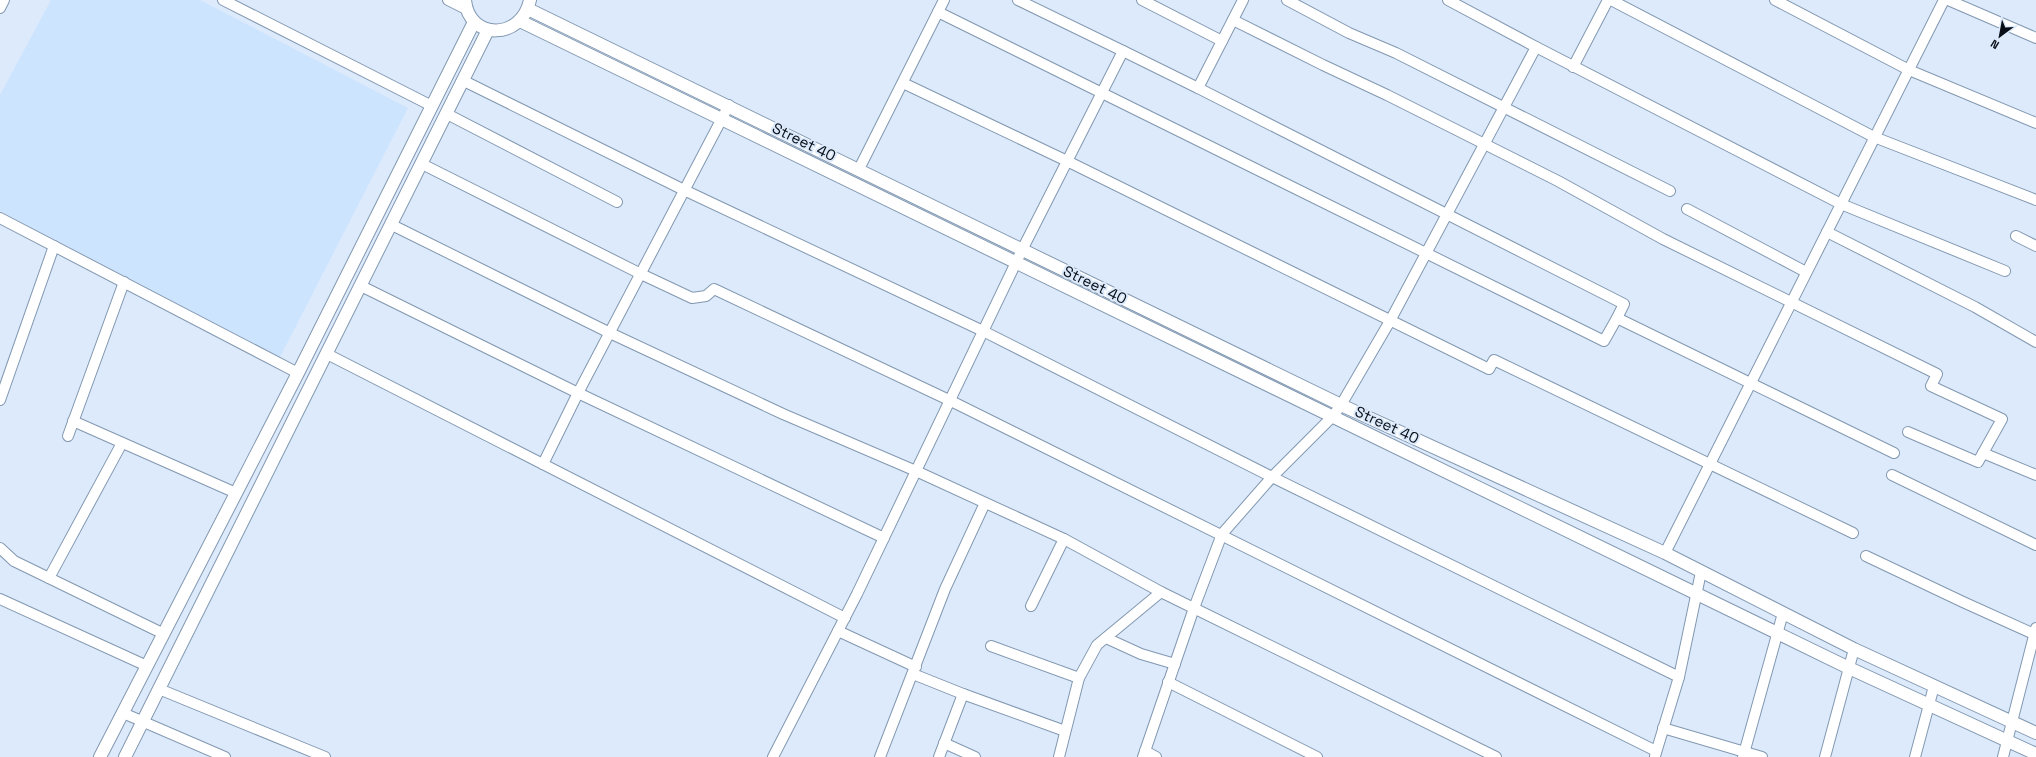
<svg xmlns="http://www.w3.org/2000/svg" width="2036" height="757" viewBox="0 0 2036 757" font-family="'Space Grotesk',sans-serif">
<style>
.built{fill:#cde4ff}
.lines{fill:none;stroke-linecap:round;stroke-linejoin:round}
.minor-casing{stroke:#8298b1;stroke-width:12}
.major-casing{stroke:#8298b1;stroke-width:14}
.minor{stroke:#fff;stroke-width:10}
.major{stroke:#fff;stroke-width:12}
.labels{text-anchor:middle;stroke-width:4;stroke-linejoin:round;paint-order:stroke}
.street-label{font-size:15px;fill:#070e17;stroke:#dceafb}
</style>
<rect width="100%" height="100%" fill="#dceafb"/>
<!-- built -->
<polygon class="built" points="51,0 200,0 408,108 280,357 0,211 0,95"/>
<g class="lines">
<!-- minor casing -->
<g class="minor-casing">
<g id="minor">
<polyline points="223,0 432,106"/>
<polyline points="448,0 466,9"/>
<polyline points="1018,0 1123,51"/>
<polyline points="1142,0 1222,41"/>
<polyline points="1287,0 1349,33 1396,53 1670,191"/>
<polyline points="1448,0 1536,47 1841,204 2005,271"/>
<polyline points="1611,0 1874,137 2036,200"/>
<polyline points="1775,0 1909,70 2036,123"/>
<polyline points="1948,0 2036,38"/>
<polyline points="0,8 4,0"/>
<polyline points="938,12 1604,341 1617,318"/>
<polyline points="1233,20 1323,65 1387,95 1558,181 1663,239 1937,374 1931,386 2002,419 1983,453 2036,475"/>
<polyline points="1573,67 1608,0"/>
<polyline points="464,81 684,190 983,331 1272,477 1679,677"/>
<polyline points="903,83 1067,161 1489,369 1494,360 1853,533"/>
<polyline points="1198,88 1624,304 1617,318 1894,453"/>
<polyline points="447,114 617,202"/>
<polyline points="422,164 641,274 692,298 706,296 714,289 951,401 1656,751"/>
<polyline points="859,169 944,0"/>
<polyline points="1687,209 1806,272"/>
<polyline points="0,218 298,373"/>
<polyline points="392,225 610,333 783,414 916,471 1064,539 1161,592 1496,757"/>
<polyline points="1827,232 1975,307 2036,342"/>
<polyline points="2016,236 2036,246"/>
<polyline points="361,286 578,393 884,538"/>
<polyline points="327,354 845,618"/>
<polyline points="0,400 54,246"/>
<polyline points="73,421 236,493"/>
<polyline points="1908,432 1978,462 1983,453"/>
<polyline points="68,436 124,282"/>
<polyline points="543,464 578,393 729,105"/>
<polyline points="1892,475 2036,545"/>
<polyline points="0,548 14,561 164,634"/>
<polyline points="1665,553 1944,0"/>
<polyline points="1866,556 1963,602 2036,635"/>
<polyline points="49,578 122,443"/>
<polyline points="0,599 147,666"/>
<polyline points="1031,606 1064,539"/>
<polyline points="838,631 916,667"/>
<polyline points="1106,638 1141,654 1175,664"/>
<polyline points="991,646 1079,678"/>
<polyline points="913,674 963,694"/>
<polyline points="1168,682 1317,757"/>
<polyline points="159,689 325,757"/>
<polyline points="123,713 225,757"/>
<polyline points="1663,728 1762,757"/>
<polyline points="944,743 975,757"/>
<polyline points="1145,751 1156,757"/>
<polyline points="1655,756 1679,677 1701,572"/>
<polyline points="773,757 857,594 1022,250 1123,51 1198,88 1243,0"/>
<polyline points="880,757 945,589 985,503"/>
<polyline points="939,757 963,694 1065,731"/>
<polyline points="1059,757 1079,678 1097,645 1161,592"/>
<polyline points="1143,757 1194,608 1222,534 1272,477 1333,416 1341,405 1390,321 1536,47"/>
<polyline points="1743,757 1783,613"/>
<polyline points="1825,757 1854,649"/>
<polyline points="1915,757 1934,686"/>
<polyline points="2003,757 2036,628"/>
</g>
</g>
<!-- major casing -->
<g class="major-casing">
<g id="major">
<path d="M465 0C469 41 522 40 530 0"/>
<polyline points="528,9 1341,405 1665,553 1854,649 2036,733"/>
<polyline points="520,21 1849,668 2036,754"/>
<polyline points="100,757 298,373 474,22"/>
<polyline points="125,757 488,30"/>
</g>
</g>
<!-- minor -->
<use href="#minor" class="minor"/>
<!-- major -->
<use href="#major" class="major"/>
</g>
<g class="labels">
<!-- street labels -->
<g class="street-label">
<text transform="translate(804 142) rotate(26)" y="5">Street 40</text>
<text transform="translate(1095 285) rotate(26)" y="5">Street 40</text>
<text transform="translate(1387 425) rotate(25)" y="5">Street 40</text>
</g>
</g>
<!-- north arrow -->
<g transform="translate(2000 36) rotate(212)" stroke="#dceafb" stroke-width="3" paint-order="stroke">
<path d="M0-3L7 15L0 10L-7 15Z" fill="#070e17"/>
<text y="-6" font-size="11" font-weight="bold" text-anchor="middle" fill="#070e17">N</text>
</g>
</svg>
